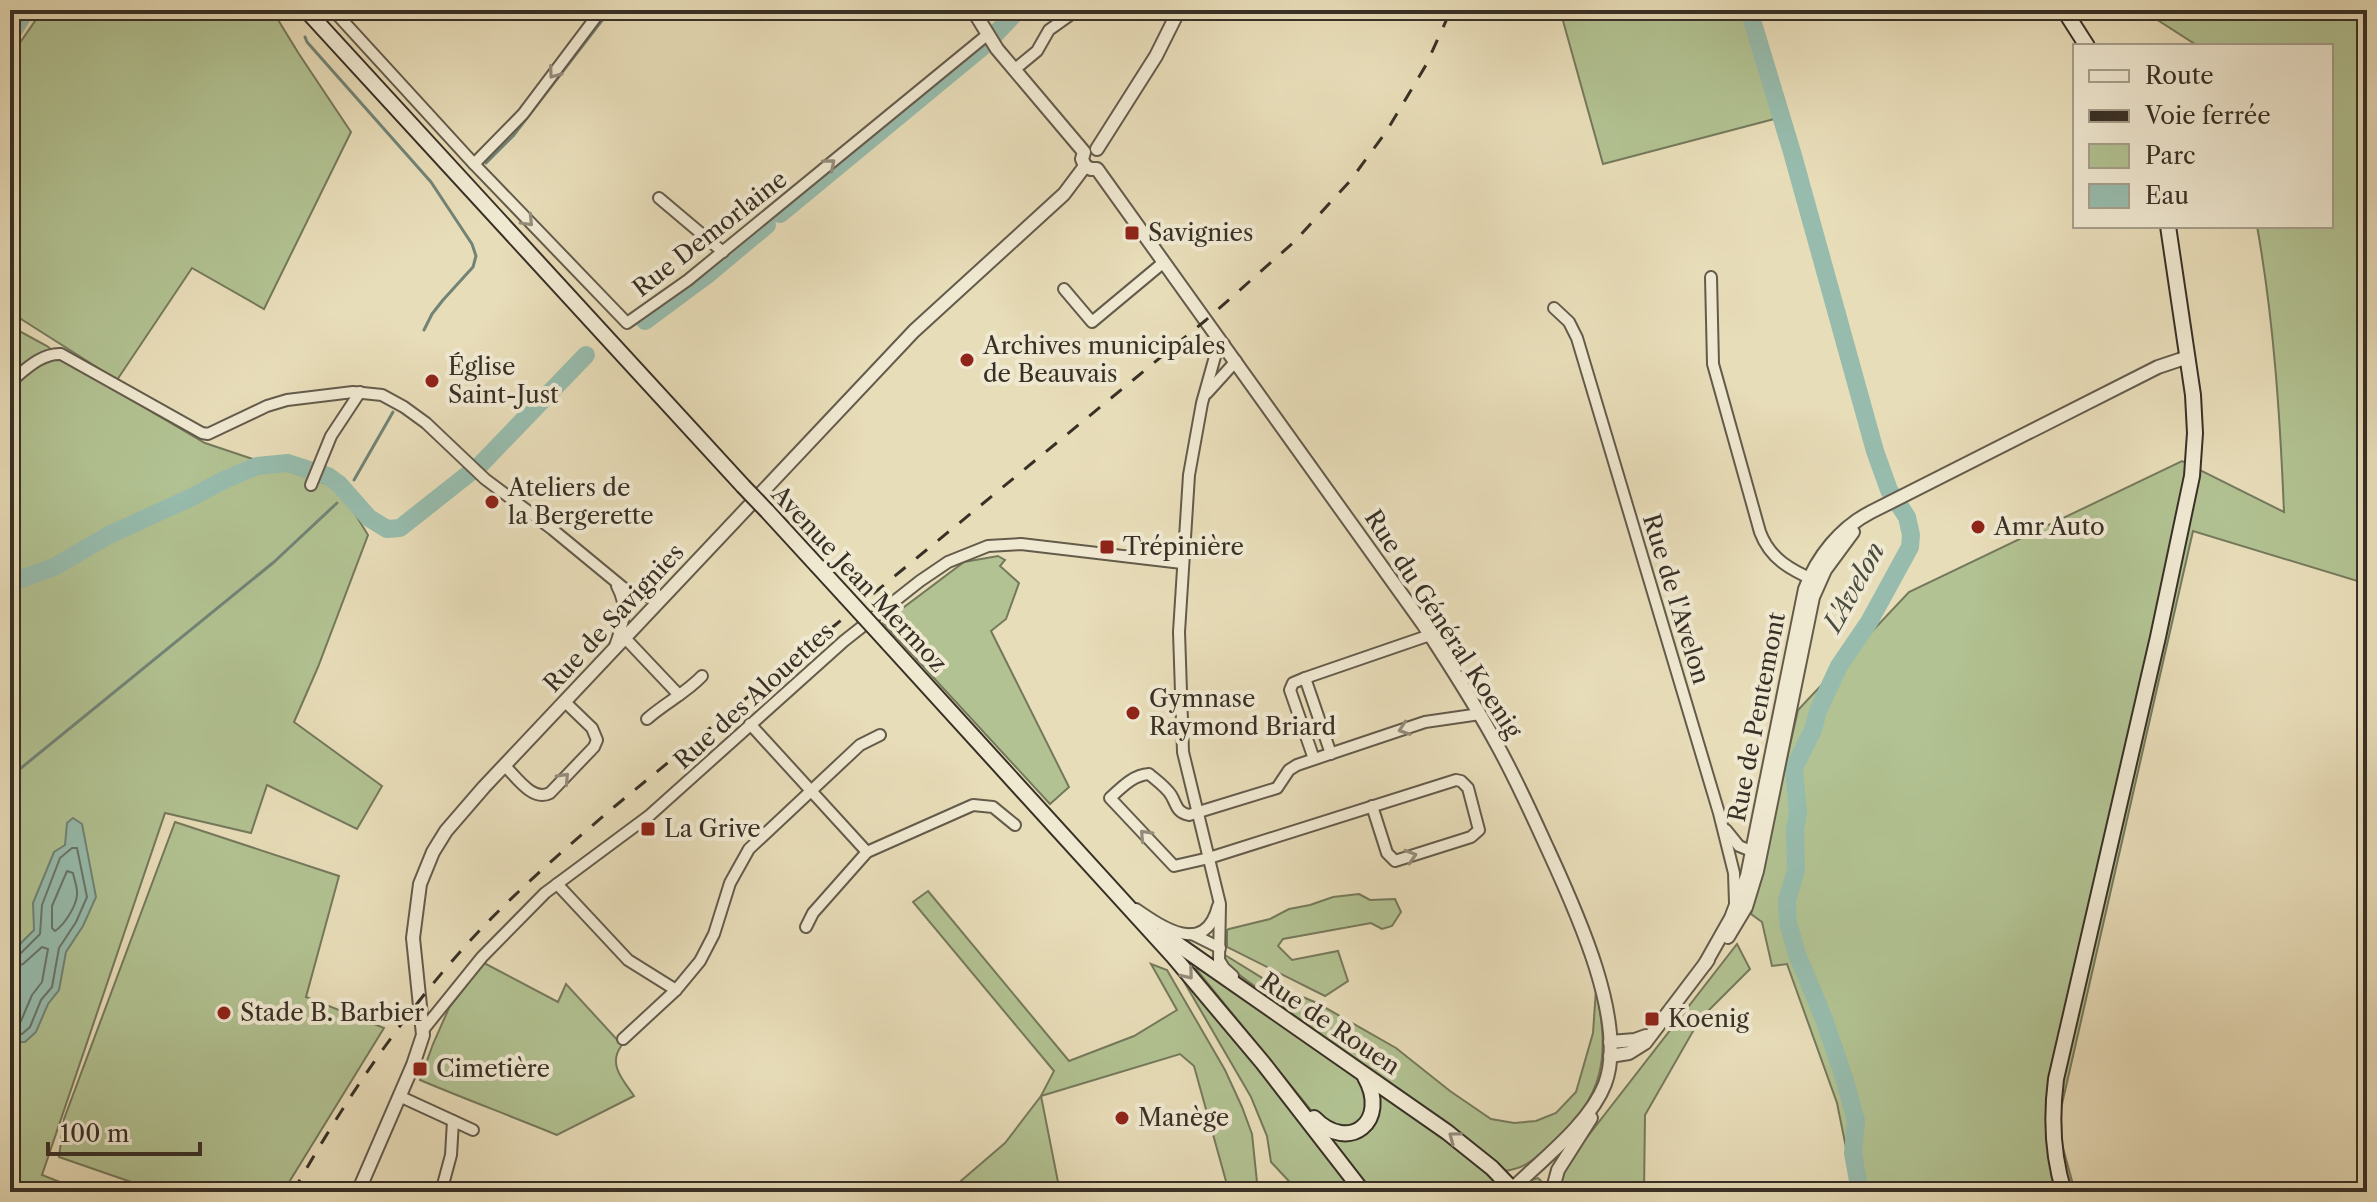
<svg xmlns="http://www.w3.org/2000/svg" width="2377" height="1202" viewBox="0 0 2377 1202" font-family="'Libre Caslon Text',serif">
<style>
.green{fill:#b2c292;stroke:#75795c;stroke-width:2}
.water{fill:#97bcad;stroke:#718477;stroke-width:2}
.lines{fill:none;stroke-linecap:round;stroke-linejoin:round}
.shore{stroke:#68766a;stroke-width:2}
.stream{stroke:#718477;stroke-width:3}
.river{stroke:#97bcad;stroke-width:18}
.minor-casing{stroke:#645b4b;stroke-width:14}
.tertiary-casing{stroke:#645b4b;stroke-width:16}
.secondary-casing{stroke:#383026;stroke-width:18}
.minor{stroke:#f0e9d2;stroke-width:10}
.tertiary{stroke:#f0e9d2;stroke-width:12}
.secondary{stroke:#f0e9d2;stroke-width:14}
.rail{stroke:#383026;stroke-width:3;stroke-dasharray:14 14;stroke-linecap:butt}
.secondary-bridge-casing{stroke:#383026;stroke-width:18;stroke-linecap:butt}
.secondary-bridge{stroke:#f0e9d2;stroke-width:14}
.oneway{stroke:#948c7c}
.poi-dot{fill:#8f2418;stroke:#f0e9d2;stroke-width:3}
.labels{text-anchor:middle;stroke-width:8;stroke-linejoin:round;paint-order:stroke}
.poi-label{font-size:24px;fill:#383026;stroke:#f0e9d2;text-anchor:start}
.street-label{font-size:24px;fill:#383026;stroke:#f0e9d2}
.water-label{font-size:26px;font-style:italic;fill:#4b4c41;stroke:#f0e9d2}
</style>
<rect width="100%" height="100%" fill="#e8ddb9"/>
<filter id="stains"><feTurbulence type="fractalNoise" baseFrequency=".0025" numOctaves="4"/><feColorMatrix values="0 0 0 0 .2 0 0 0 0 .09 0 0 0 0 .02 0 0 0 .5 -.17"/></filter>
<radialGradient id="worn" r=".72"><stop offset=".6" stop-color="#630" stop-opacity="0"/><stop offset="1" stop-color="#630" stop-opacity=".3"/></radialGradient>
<!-- green -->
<g class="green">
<polygon points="38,10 272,10 299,54 351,132 264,309 192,268 117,380 10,312 10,57 35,21"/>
<polygon points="1560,10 1765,10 1753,24 1778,118 1603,164"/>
<path d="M2142 10H2367V584L2193 531 2057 1126 2075 1192H1855L1837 1103 1787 964 1772 966 1762 922 1751 914 1798 710 1909 592 2182 461 2284 512C2280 416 2274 321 2257 226H2331V46H2198Z"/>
<polygon points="10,326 47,346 67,362 205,443 327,484 346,499 368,535 318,667 294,722 382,786 357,829 267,785 251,833 165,813 42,1175 85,1192 10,1192"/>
<polygon points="998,556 1005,560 1000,566 1019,583 1006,619 991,631 1069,787 1050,804 883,623 964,562"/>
<polygon points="175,822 339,876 306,997 384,1028 283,1192 160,1192 59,1157 64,1119"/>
<polygon points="928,891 1069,1061 1134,1036 1177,1010 1151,964 1167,970 1225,1070 1242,1107 1252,1134 1258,1192 1229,1192 1194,1066 1180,1054 1041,1096 1060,1192 948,1192 1005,1143 1041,1096 1054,1071 913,902"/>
<polygon points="1359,894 1370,900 1395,899 1401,912 1392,926 1382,929 1371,923 1283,939 1278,946 1292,960 1338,951 1348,981 1325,996 1227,947 1227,930 1229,929 1270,919 1289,909 1310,905 1333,897"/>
<polygon points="1737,944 1750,969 1700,1019 1645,1115 1644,1192 1558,1192 1562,1174 1574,1154"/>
<path d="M1225 955 1272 984 1317 1003 1396 1048 1450 1091 1491 1119 1514 1123 1536 1121 1556 1113 1576 1092 1593 1033 1596 989C1610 1057 1605 1097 1551 1144 1534 1159 1527 1168 1504 1171L1226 965 1224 959Z"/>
<path d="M484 963 558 1002 566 984 622 1045C607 1064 623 1080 634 1096L557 1135C511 1116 465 1099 420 1080L433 1044 449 1008Z"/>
<polygon points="1201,968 1358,1078 1369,1104 1359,1122 1339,1129 1314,1114 1196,969"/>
<polygon points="1183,980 1191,984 1356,1192 1299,1192 1271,1162 1267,1136 1251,1097"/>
<polygon points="1377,1089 1464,1152 1504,1189 1501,1192 1372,1192 1329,1137 1343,1139 1358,1135"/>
<polygon points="1538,1178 1546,1186 1547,1192 1523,1192 1519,1186 1527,1181"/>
</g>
<!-- water -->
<polygon class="water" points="73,818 82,824 96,897 83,926 66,952 59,990 48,1004 36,1032 25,1042 16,1042 10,1039 10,954 34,930 33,903 54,852 65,845 67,823"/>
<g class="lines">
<!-- shore -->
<g class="shore">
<path d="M67 871 73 873C74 879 78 888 77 895 76 907 64 925 55 931L52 928V906Z"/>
<polyline points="10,958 18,956 40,934 42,905 60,858 72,848 77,848 87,897 76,922 59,948 52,987 41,1000 30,1027 22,1034 10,1033"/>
<polyline points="10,968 23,964 42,947 48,949 42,982 32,995 21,1021 10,1022"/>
</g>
<!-- stream -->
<g class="stream">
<polyline points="305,37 307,42 431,182 472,244 476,256 473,267 443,300 432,314 424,330"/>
<polyline points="486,163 513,136 610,10"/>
<polyline points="354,480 393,412"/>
<polyline points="10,777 274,562 337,503"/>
</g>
<!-- river -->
<g class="river">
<polyline points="1749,10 1792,152 1875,451 1889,490 1907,517 1911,535 1910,547 1869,622 1839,666 1818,711 1813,730 1794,768 1798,813 1795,829 1796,870 1787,901 1788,923 1797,954 1824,1019 1845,1081 1856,1121 1853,1153 1860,1192"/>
<polyline points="10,36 26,10"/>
<polyline points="780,214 986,44 1018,10"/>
<polyline points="645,321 707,275 767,225"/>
<polyline points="10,583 54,567 109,535 192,497 224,480 257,466 288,463 328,476 339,484 369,518 387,529 400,528 481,464 586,355"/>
</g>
<!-- minor casing -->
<g class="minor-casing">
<g id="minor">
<polyline points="333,10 474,164 627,323 688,280 987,35"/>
<polyline points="1014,70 1037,51 1049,30 1077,10"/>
<polyline points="474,164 523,114 596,17 599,10"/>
<polyline points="659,198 723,252"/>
<path d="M1711 277 1713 364 1760 532C1770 559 1791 570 1816 581"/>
<polyline points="1064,289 1092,322 1164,262"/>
<polyline points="1554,308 1569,322 1577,338 1719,813 1734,873 1735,903"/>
<polyline points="1224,344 1216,353 1202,403 1189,475 1179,632 1183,752 1220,904 1219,960 1224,968 1233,976"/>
<path d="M10 382C25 370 41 353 61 354L202 433 208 434 267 406 287 400 353 392 382 395 404 407 426 423 485 479 552 529 626 590 639 596H664"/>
<polyline points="1207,393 1236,361"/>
<polyline points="311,485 331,436 360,392"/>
<polyline points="625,638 679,695"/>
<path d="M615 646C623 624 629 608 617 586"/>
<polyline points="1305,678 1430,635"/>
<path d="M647 719C665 703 686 693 702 676"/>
<polyline points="750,724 867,852"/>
<polyline points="1314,759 1290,690 1293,683 1305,678 1331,754"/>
<path d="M505 766C517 778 533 802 550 793L594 747 597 740 592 728 565 702"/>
<path d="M1372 806 1387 853 1395 861 1471 837 1479 830 1468 788 1461 781 1456 780 1209 858 1174 866 1110 798C1122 787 1133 775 1149 774 1156 780 1166 787 1171 795 1177 805 1176 812 1189 815L1277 788 1289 770 1297 765 1425 722 1480 714"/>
<polyline points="1726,830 1739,846 1756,853"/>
<polyline points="557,884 628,960 676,990"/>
<path d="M1136 909C1162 927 1205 957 1218 906"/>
<polyline points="806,927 813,913 867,852 973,805 993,807 1015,825"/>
<polyline points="1192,934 1220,948"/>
<polyline points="423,1030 482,957 545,893 650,815 844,641 920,581 948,562 988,546 1021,544 1182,563"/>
<polyline points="623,1039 676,990 700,961 714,934 730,883 749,849 860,745 880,735"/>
<polyline points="399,1096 473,1130"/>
<polyline points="441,1192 451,1155 453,1121"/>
</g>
</g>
<!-- tertiary casing -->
<g class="tertiary-casing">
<g id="tertiary">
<polyline points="973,10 997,49 1084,152 1082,159 1085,166"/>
<polyline points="1097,149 1156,56 1179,10"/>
<path d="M1085 166 1091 169H1097L1423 624C1448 663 1474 702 1496 743 1514 775 1529 808 1544 841 1571 900 1629 1020 1605 1084 1589 1125 1540 1161 1509 1192"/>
<polyline points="1728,937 1746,907 1757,871 1813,597 1825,570 1853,532"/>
<path d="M1705 964 1731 918 1747 876 1805 589C1817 557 1840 528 1871 512L2158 367 2188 357"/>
<polyline points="1610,1042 1635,1040 1646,1036"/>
<polyline points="1610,1056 1629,1053 1645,1043 1708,960"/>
<polyline points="358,1192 413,1065 423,1035 413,938 420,884 433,852 446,831 484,787 914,331 1064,194 1085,166"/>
<polyline points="1552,1192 1558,1170 1591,1118"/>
</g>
</g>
<!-- secondary casing -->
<g class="secondary-casing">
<g id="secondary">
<polyline points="306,10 743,486"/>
<polyline points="2064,10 2087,46"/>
<polyline points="767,511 845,596"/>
<polyline points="888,643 1173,956 1263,1063 1363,1192"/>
<polyline points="1163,934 1447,1132 1492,1168 1515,1192"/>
<path d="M1314 1118C1349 1154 1390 1121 1365 1077"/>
<path d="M2064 1192C2052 1154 2051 1118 2056 1079L2158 637 2192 476 2195 433 2193 395 2168 226"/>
</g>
</g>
<!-- minor -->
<use href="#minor" class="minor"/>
<!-- tertiary -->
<use href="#tertiary" class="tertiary"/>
<!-- secondary -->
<use href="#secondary" class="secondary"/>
<!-- rail -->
<path class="rail" d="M293 1192C346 1098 406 1009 480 930 522 886 568 846 614 807L1206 320 1294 242 1350 181 1386 132 1426 65 1451 10"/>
<!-- secondary-bridge casing -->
<g class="secondary-bridge-casing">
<g id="secondary-bridge">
<polyline points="743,486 767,511"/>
<polyline points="845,596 888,643"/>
</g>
</g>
<!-- secondary-bridge -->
<use href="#secondary-bridge" class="secondary-bridge"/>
</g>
<!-- one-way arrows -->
<defs><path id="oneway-chevron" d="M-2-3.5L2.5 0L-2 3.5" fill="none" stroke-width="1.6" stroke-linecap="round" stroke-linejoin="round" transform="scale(2)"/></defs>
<g class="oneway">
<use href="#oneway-chevron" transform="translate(554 73) rotate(126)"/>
<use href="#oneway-chevron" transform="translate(830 164) rotate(-40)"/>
<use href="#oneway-chevron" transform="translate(528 221) rotate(46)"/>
<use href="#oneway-chevron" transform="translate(1404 729) rotate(161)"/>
<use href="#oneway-chevron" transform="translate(564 778) rotate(-47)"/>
<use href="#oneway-chevron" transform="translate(1145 835) rotate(-133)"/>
<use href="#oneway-chevron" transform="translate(1411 856) rotate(-17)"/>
<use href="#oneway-chevron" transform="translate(1188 974) rotate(50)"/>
<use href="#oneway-chevron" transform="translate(1454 1137) rotate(-143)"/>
</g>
<!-- markers -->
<g class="poi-dot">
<rect x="1124" y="225" width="16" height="16" rx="4"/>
<circle cx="967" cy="360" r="8"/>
<circle cx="432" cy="381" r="8"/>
<circle cx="492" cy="502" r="8"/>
<circle cx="1978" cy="527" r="8"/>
<rect x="1099" y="539" width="16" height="16" rx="4"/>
<circle cx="1133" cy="713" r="8"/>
<rect x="640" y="821" width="16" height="16" rx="4"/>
<circle cx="224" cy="1013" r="8"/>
<rect x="1644" y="1011" width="16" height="16" rx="4"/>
<rect x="412" y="1061" width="16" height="16" rx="4"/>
<circle cx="1122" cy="1118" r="8"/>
</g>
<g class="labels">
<!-- poi labels -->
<g class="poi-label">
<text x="1148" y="241">Savignies</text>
<text x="983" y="354">Archives municipales<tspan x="983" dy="28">de Beauvais</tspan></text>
<text x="448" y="375">Église<tspan x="448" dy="28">Saint-Just</tspan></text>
<text x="508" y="496">Ateliers de<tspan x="508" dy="28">la Bergerette</tspan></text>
<text x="1994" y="535">Amr Auto</text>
<text x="1123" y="555">Trépinière</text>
<text x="1149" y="707">Gymnase<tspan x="1149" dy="28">Raymond Briard</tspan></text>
<text x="664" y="837">La Grive</text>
<text x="240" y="1021">Stade B. Barbier</text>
<text x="1668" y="1027">Koenig</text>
<text x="436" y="1077">Cimetière</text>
<text x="1138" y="1126">Manège</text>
</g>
<!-- street labels -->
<g class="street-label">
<text transform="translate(710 234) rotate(-38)" y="8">Rue Demorlaine</text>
<text transform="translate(859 579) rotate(47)" y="8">Avenue Jean Mermoz</text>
<text transform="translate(1676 599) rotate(73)" y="8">Rue de l'Avelon</text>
<text transform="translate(614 618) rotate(-47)" y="8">Rue de Savignies</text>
<text transform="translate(1443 624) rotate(57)" y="8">Rue du Général Koenig</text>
<text transform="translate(754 696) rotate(-42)" y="8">Rue des Alouettes</text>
<text transform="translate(1757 717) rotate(-79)" y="8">Rue de Pentemont</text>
<text transform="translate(1330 1024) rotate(34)" y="8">Rue de Rouen</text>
</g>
<!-- water labels -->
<g class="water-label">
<text transform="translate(1854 587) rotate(-61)" y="9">L'Avelon</text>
</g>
</g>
<!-- margin -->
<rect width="2377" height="1202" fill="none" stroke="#e8ddb9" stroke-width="40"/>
<rect x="12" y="12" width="2353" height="1178" fill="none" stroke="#383026" stroke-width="4"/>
<rect x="20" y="20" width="2337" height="1162" fill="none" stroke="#383026" stroke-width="2"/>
<!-- legend -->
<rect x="2073" y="44" width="260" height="184" fill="#f0e9d2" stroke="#a69f8d" stroke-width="2"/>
<rect x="2089" y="70" width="40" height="12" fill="#f0e9d2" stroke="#a69f8d" stroke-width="2"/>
<text x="2145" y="84" font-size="24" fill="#383026">Route</text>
<rect x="2089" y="110" width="40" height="12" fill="#383026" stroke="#a69f8d" stroke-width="2"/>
<text x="2145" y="124" font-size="24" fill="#383026">Voie ferrée</text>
<rect x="2089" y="144" width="40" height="24" fill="#b2c292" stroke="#a69f8d" stroke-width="2"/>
<text x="2145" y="164" font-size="24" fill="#383026">Parc</text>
<rect x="2089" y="184" width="40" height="24" fill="#97bcad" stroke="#a69f8d" stroke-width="2"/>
<text x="2145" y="204" font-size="24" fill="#383026">Eau</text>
<!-- scale -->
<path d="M48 1142v12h152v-12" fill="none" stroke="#383026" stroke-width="4"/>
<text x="60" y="1142" font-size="24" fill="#383026" stroke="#f0e9d2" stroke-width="6" paint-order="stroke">100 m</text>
<rect width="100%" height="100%" filter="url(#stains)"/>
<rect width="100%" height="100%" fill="url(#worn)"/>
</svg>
